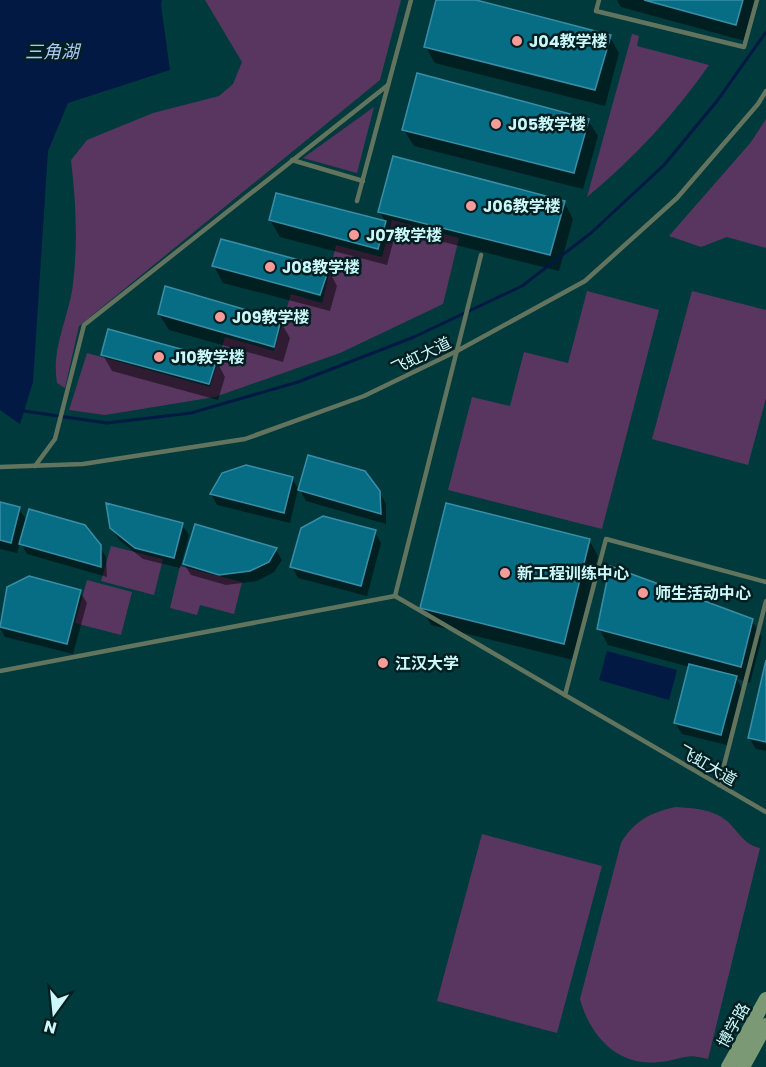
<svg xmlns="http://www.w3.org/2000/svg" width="766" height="1067" viewBox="0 0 766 1067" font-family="Poppins,'Noto Sans SC',sans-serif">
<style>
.green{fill:#593660}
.water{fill:#021944}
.shadow{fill:#0007}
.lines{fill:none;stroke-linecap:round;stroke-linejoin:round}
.stream{stroke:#021944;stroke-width:3}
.building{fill:#066d85;stroke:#398ea7;stroke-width:1.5}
.lane{stroke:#62745e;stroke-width:4.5}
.secondary{stroke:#7c9976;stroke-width:14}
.poi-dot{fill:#f59b9a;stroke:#011e20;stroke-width:2}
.labels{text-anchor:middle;stroke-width:5;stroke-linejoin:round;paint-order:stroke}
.poi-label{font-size:16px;font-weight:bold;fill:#ccf8fa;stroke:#011e20;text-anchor:start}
.street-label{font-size:16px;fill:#ccf8fa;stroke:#011e20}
.water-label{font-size:18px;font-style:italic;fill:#adc9f6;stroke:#011e20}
</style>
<rect width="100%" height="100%" fill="#013a3d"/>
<!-- green -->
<g class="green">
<path d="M205 0H401L380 80 79 326 65 388 57 383C51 348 69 317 73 284 78 241 76 203 71 160L87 140 153 113 219 96 233 84 242 62Z"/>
<path d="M632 34 639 36 637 46 709 65C674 115 634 158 587 197Z"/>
<polygon points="374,107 357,173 303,158"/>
<polygon points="766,119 766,248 727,237 701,247 669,236 751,142"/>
<polygon points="392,220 459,238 443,304 340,353 215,397 105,415 69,410 87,353 210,387 225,337 274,351 291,294 322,303 336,245 382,257"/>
<polygon points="587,291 659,310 602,529 448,490 472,397 510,406 524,352 568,363"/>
<polygon points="692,291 766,310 766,398 748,465 652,439"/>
<polygon points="111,546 163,559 154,595 101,581"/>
<polygon points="180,566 242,582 234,614 200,605 197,615 170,608"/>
<polygon points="87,580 132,592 121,635 75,623"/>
<path d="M676 807C693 808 713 809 727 821 739 832 743 844 760 848L708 1059C684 1052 683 1060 659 1062 618 1067 590 1036 580 999L621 843C634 821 651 812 676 807Z"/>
<polygon points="482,834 602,866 557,1033 437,1001"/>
</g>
<!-- water -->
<g class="water">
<polygon points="0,0 162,0 161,5 170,70 68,103 48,151 33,382 20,424 0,410"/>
<polygon points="607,651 677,670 669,700 599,680"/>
</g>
<!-- shadow -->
<g class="shadow">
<polygon points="437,0 470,0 610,37 619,53 605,106 435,63 425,46"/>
<polygon points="617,0 756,0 745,41 621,7"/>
<polygon points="588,120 598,136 583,189 414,146 404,130"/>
<polygon points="277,195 386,223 380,212 564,202 573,219 559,271 388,228 394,239 387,265 280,237 270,220"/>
<polygon points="214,266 328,269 337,286 330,311 223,283"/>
<polygon points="159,314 280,321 290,338 283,362 169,330"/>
<polygon points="103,355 216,360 225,377 218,400 112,371"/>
<polygon points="292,478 298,489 290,523 217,505 211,494"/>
<polygon points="300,490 379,492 386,504 386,524 306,501"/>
<polygon points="0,504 19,508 27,522 99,546 106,557 107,577 27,554 20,542 17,553 0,549"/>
<polygon points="182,525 189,535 180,568 143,559 118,539 112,527"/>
<polygon points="196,526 276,550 282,560 274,572 257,581 226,585 191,575 184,564"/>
<polygon points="375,532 381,543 367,596 298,578 292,567"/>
<polygon points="589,540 598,556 573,660 431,625 422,608"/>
<polygon points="9,588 80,592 87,603 73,654 5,637 0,628 0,621"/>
<polygon points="752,621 762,637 750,683 737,679 742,689 727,745 682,734 675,723 690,667 608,645 599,628"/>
<polygon points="766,667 766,751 756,749 749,738"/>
</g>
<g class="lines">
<!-- stream -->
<polyline class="stream" points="24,411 107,423 191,413 298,382 414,337 522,286 591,233 664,165 717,101 766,32"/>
</g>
<!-- building -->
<g class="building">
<polygon points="436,0 476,0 611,35 595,90 424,47"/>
<polygon points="644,0 743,0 736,25"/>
<polygon points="417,73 589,119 574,173 402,130"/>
<polygon points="393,156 565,201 550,255 378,212"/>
<polygon points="276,193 386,221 378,249 269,220"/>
<polygon points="221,239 329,268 320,295 212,266"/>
<polygon points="165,286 281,320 274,347 158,314"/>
<polygon points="108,329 217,359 209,384 101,355"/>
<polygon points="308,455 365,471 380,491 381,514 298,490"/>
<polygon points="246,465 293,477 284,513 210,494 222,473"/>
<polygon points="0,502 20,507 11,543 0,540"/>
<polygon points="106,503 183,523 174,558 135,548 110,528"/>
<polygon points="446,503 590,539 564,644 420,608"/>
<polygon points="29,509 85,525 101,545 101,567 19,544"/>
<polygon points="323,516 376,530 361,586 290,567 301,528"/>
<polygon points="195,524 277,548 269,562 250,571 219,575 183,564"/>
<polygon points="610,566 753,619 741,667 597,629"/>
<polygon points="29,576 81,590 67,644 0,627 7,587"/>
<polygon points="766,660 766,742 748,738"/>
<polygon points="689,664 737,676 721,735 674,723"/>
</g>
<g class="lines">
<!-- lane -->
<g class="lane">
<polyline points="599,0 596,11 744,47 757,0"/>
<polyline points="292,160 363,181"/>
<polyline points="357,201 411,0"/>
<polyline points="35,466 55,439 84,325 388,85"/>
<polyline points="0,467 83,464 245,439 364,396 457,351 585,281 677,198 758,104 766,91"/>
<polyline points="395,596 481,255"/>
<polyline points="0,671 395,596 766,812"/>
<polyline points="565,695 606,539 766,582"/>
<polyline points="719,785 766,601"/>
</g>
<!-- secondary -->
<g class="secondary">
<polyline points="728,1067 766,999"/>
<polyline points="743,1067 766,1025"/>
</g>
</g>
<!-- markers -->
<g class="poi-dot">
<circle cx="517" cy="41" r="6"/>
<circle cx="496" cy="124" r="6"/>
<circle cx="471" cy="206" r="6"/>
<circle cx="354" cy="235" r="6"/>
<circle cx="270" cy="267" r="6"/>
<circle cx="220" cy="317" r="6"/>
<circle cx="159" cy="357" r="6"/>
<circle cx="505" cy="573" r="6"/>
<circle cx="643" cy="593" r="6"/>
<circle cx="383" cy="663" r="6"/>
</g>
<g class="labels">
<!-- poi labels -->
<g class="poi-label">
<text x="529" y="47">J04教学楼</text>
<text x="508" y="130">J05教学楼</text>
<text x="483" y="212">J06教学楼</text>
<text x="366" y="241">J07教学楼</text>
<text x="282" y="273">J08教学楼</text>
<text x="232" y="323">J09教学楼</text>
<text x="171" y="363">J10教学楼</text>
<text x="517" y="579">新工程训练中心</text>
<text x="655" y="599">师生活动中心</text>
<text x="395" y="669">江汉大学</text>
</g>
<!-- street labels -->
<g class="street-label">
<text transform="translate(421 355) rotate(-26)" y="6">飞虹大道</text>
<text transform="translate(708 765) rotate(30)" y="6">飞虹大道</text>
<text transform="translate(733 1025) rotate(-61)" y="6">博学路</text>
</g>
<!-- water labels -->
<g class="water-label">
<text x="52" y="58">三角湖</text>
</g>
</g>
<!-- north arrow -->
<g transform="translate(54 1013) rotate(195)" stroke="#011e20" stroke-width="4.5" paint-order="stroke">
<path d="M0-4.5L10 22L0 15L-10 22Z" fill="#ccf8fa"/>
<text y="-9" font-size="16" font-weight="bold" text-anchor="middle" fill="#ccf8fa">N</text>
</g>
</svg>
